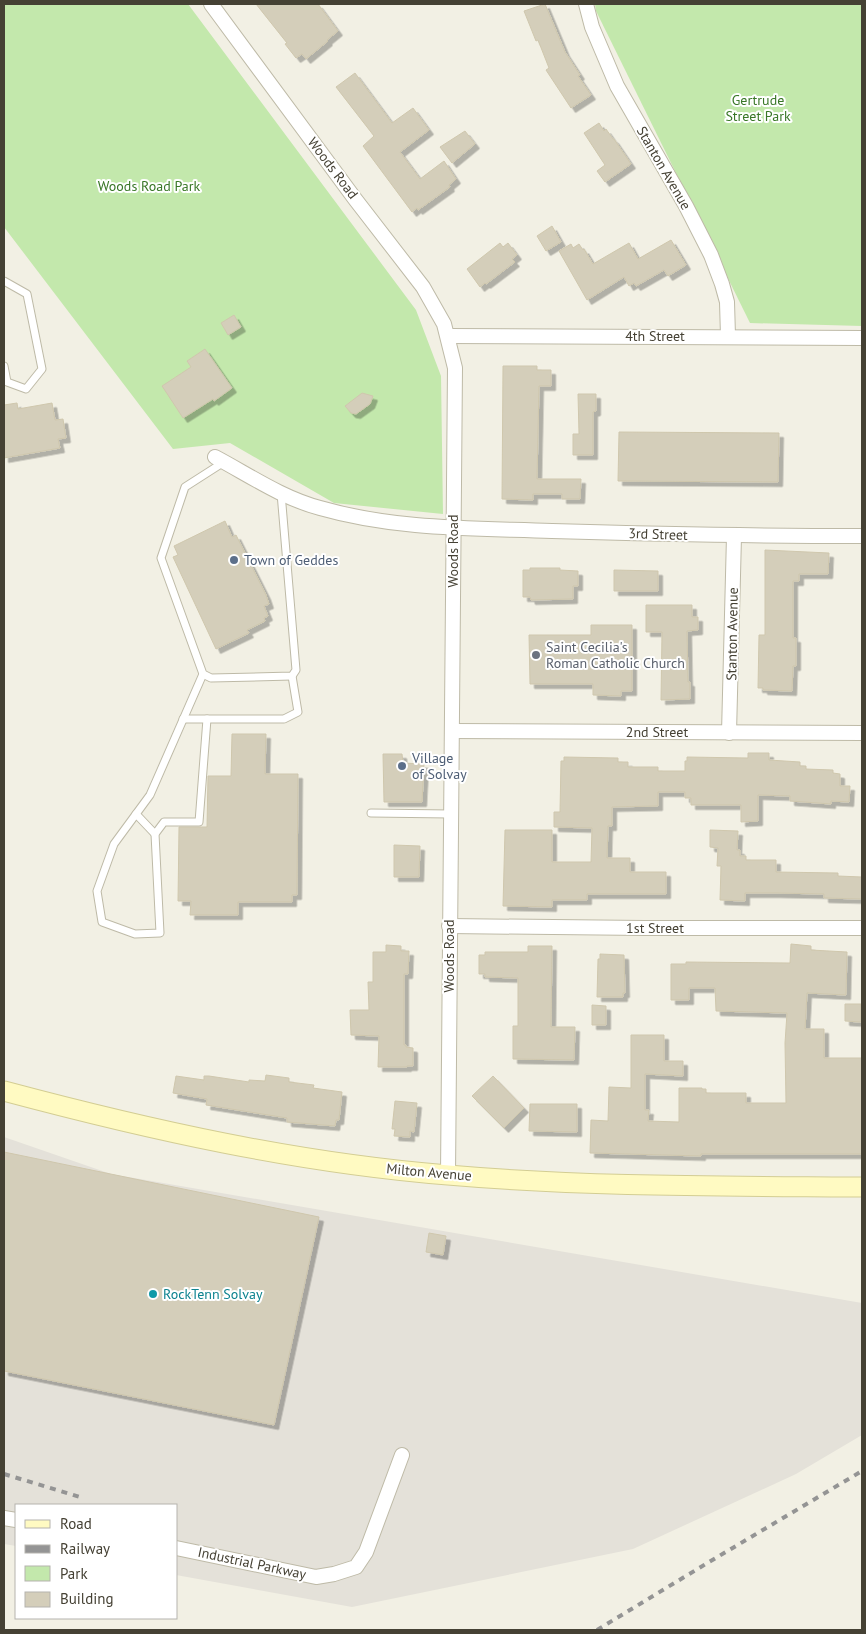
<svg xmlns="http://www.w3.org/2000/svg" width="866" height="1634" viewBox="0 0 866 1634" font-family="'PT Sans',sans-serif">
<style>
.industrial{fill:#e4e1d9}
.green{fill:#c3e8ac}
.building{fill:#d4ceba;stroke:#cfc7ad;filter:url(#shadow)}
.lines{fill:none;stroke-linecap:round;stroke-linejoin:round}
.service-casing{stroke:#bebaa7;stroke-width:9}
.minor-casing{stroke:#bebaa7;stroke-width:16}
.secondary-casing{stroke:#d3cd93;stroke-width:21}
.service{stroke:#fff;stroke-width:7}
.minor{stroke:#fff;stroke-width:14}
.secondary{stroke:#fffac2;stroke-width:19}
.rail{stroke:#949494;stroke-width:4;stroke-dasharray:6 6;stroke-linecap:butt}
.service-dot{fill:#5c6f8a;stroke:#fff;stroke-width:2}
.worship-dot{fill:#6b7280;stroke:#fff;stroke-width:2}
.culture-dot{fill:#0f9aa8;stroke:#fff;stroke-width:2}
.labels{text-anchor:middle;stroke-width:4;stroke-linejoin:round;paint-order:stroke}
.park-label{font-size:14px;fill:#397727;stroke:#fff}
.street-label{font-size:14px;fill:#454134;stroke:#fff}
.service-label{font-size:14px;fill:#4e5e75;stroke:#fff;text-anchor:start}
.worship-label{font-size:14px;fill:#5b616d;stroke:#fff;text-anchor:start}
.culture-label{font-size:14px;fill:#0d838f;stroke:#fff;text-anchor:start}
</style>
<defs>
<filter id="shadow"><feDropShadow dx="4.5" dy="4.5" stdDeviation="0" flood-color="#0004"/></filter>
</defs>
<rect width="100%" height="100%" fill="#f2f0e4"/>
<!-- industrial -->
<polygon class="industrial" points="4,1137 111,1174 862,1303 862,1435 796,1474 633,1549 352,1607 176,1575 176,1505 16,1505 16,1546 4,1544"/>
<!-- green -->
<g class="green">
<polygon points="4,4 188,4 416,310 441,376 443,514 334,503 230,443 173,449 4,227"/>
<polygon points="595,4 862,4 862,326 750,323 596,11"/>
</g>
<!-- building -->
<g class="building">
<polygon points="256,4 318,4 338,31 327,40 328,41 306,59 302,54 296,58 285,44 287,43"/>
<polygon points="545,4 565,52 580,75 578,76 591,95 571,108 546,70 549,68 538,40 536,41 524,11"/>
<polygon points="355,73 392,123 413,108 429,130 400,152 420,179 444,161 456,179 449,185 450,187 418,210 417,208 412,212 363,146 374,136 336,87"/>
<polygon points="599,123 604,131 606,129 613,139 614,139 631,164 605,182 597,171 605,165 584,133"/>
<polygon points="465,131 475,144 452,163 440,147"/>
<polygon points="552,226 561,242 546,251 537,236"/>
<polygon points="671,240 686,265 668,276 664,270 636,286 634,283 629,286 624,277 587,300 559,251 571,244 573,248 579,244 583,250 584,249 593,264 629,243 638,259"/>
<polygon points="500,243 503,247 508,243 517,255 512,259 515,262 486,284 485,283 480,287 467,269"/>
<polygon points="234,315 241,327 228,335 221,323"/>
<polygon points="205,349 232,388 214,401 213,399 183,418 162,386 191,367 187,361"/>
<polygon points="503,366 537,366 537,370 551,370 551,386 539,386 537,479 581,479 580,499 562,499 562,494 533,494 533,500 502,499"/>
<polygon points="362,393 373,396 370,404 356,414 351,413 345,406"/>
<polygon points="578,394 596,394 596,411 593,412 593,455 573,455 573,434 579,434"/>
<polygon points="17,403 18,409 52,403 55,420 63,419 66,438 58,439 60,448 4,458 4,405"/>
<polygon points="619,432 779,433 778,482 618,481"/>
<polygon points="225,521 232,537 236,535 266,595 269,604 264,606 268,616 264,618 265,621 247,630 249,633 216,649 173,557 178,555 174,546"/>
<polygon points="765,550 829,553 828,574 799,574 799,581 793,581 793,638 796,638 796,666 793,666 792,691 763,690 763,688 758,688 759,635 765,635"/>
<polygon points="530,568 560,568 560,570 578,571 578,586 573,586 573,599 531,600 530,597 523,597 523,570 530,570"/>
<polygon points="614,570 658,571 658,591 614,591"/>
<polygon points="646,605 692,605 692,617 698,617 698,630 687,631 688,682 690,682 690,699 661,700 662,632 646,632"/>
<polygon points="591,625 632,625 632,691 621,691 621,696 593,695 593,684 530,684 529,635 591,635"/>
<polygon points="232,734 266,734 265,774 298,774 297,895 292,895 292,902 238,902 238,915 190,915 191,901 178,901 179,827 207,827 208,776 231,776"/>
<polygon points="748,753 769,753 769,760 800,762 800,766 806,766 806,769 833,770 833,773 840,774 840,786 850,786 849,802 831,801 831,804 804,802 790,801 790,796 758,795 758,821 741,822 741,805 691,805 691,798 685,798 685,792 658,792 658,806 612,807 612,826 608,826 607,858 630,858 630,872 666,872 666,894 587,894 587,900 552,900 552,907 503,906 505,830 552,830 552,862 591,862 592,828 554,827 554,812 560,812 561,761 564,761 564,757 618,758 618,762 628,762 628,767 658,767 658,771 685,771 685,761 687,761 687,757 748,758"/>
<polygon points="383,754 402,754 403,763 424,764 422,802 384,802"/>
<polygon points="710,830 738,831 737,850 740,850 740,856 746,856 746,860 776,860 776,872 838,873 838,876 862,877 862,899 824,898 824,894 776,893 745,893 745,901 720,900 721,866 717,866 718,848 710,847"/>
<polygon points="394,845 420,846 419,877 394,877"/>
<polygon points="791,944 811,946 811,950 847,952 846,995 807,993 805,1029 824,1029 824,1058 862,1058 862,1154 701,1154 701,1156 590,1153 591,1120 608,1121 609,1087 631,1088 631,1035 664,1035 664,1061 683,1061 683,1076 645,1074 645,1110 649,1110 648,1121 679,1122 679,1088 702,1088 702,1089 706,1089 706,1093 746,1093 746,1103 786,1103 785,1043 787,1013 716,1011 715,988 689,988 689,1000 671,1000 671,964 686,964 686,962 790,963"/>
<polygon points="386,945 401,946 401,951 409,951 408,974 404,974 404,1045 406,1045 406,1047 413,1048 413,1066 407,1066 407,1067 378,1067 379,1036 351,1035 350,1010 369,1010 368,982 373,982 373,952 386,952"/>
<polygon points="528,946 552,946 551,1027 575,1027 574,1060 513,1059 513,1026 518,1026 518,978 485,977 485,974 479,974 479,955 485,955 485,952 528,952"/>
<polygon points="600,954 624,955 625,993 623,993 623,997 597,997 598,959 600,959"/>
<polygon points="845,1004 861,1004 861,1022 845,1021"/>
<polygon points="592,1005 606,1006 606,1025 592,1025"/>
<polygon points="266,1075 289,1078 289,1082 314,1085 313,1088 342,1092 339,1120 336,1120 335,1126 287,1122 287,1118 206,1105 207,1099 173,1093 176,1076 204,1080 204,1076 209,1076 249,1082 249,1080 265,1081"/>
<polygon points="493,1076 524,1108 504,1128 472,1096"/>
<polygon points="395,1101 417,1103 414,1132 410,1131 410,1137 394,1136 395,1129 392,1129"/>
<polygon points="530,1104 577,1104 577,1132 529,1131"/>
<polygon points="4,1152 319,1217 274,1425 4,1371"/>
<polygon points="429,1233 446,1236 443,1255 426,1252"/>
</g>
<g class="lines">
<!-- service casing -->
<g class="service-casing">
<g id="service">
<polyline points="4,281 27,294 42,369 26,389 7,382 4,366"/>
<polyline points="224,462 185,487 161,558 203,674 211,678 292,676 296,670 281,493"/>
<polyline points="203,674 150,795 114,844 97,891 102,922 135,934 160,933 155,834 164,822 199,822 207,719"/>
<polyline points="183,719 284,719 298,712 292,676"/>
<polyline points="371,813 450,814"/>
<polyline points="136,814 155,834"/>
</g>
</g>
<!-- minor casing -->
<g class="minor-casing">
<g id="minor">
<polyline points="211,4 355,199 423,287 444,324 455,368 448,1175"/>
<polyline points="586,4 592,27 617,86 686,206 711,255 722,284 727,302 728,336"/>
<polyline points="448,336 862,338"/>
<path d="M215 457C249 475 282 498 320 508 397 530 473 528 552 531 656 534 759 536 862 536"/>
<polyline points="452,731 862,733"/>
<polyline points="729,733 734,536"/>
<polyline points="449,926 644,928 862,928"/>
<polyline points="4,1518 16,1520"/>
<polyline points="176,1548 316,1577 334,1574 356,1567 366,1552 402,1455"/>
</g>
</g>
<!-- secondary casing -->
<g class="secondary-casing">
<path id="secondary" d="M4 1091C150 1130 298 1163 448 1175 586 1187 724 1186 862 1187"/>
</g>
<!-- service -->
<use href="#service" class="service"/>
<!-- minor -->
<use href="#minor" class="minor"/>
<!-- secondary -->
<use href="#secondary" class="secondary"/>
<!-- rail -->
<g class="rail">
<polyline points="4,1474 80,1497"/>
<polyline points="597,1630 709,1562 862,1471"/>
</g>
</g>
<!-- markers -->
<g class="service-dot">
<circle cx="234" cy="560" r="5"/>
<circle cx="402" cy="766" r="5"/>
</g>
<circle class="worship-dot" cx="536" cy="655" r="5"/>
<circle class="culture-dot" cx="153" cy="1294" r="5"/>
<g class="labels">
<!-- park labels -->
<g class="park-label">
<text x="758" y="105">Gertrude<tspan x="758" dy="16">Street Park</tspan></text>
<text x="149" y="191">Woods Road Park</text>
</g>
<!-- street labels -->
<g class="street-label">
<text transform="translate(333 168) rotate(53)" y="5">Woods Road</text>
<text transform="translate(664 168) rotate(60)" y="5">Stanton Avenue</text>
<text x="655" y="341">4th Street</text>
<text transform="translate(658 534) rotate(2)" y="5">3rd Street</text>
<text transform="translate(453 551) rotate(-90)" y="5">Woods Road</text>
<text transform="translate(732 634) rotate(-89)" y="5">Stanton Avenue</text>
<text x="657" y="737">2nd Street</text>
<text x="655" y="933">1st Street</text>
<text transform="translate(449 956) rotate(-90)" y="5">Woods Road</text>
<text transform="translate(429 1172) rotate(5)" y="5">Milton Avenue</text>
<text transform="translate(252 1563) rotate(12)" y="5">Industrial Parkway</text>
</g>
<!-- service labels -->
<g class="service-label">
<text x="244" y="565">Town of Geddes</text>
<text x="412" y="763">Village<tspan x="412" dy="16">of Solvay</tspan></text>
</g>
<!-- worship labels -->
<g class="worship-label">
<text x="546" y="652">Saint Cecilia's<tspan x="546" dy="16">Roman Catholic Church</tspan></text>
</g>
<!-- culture labels -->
<g class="culture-label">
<text x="163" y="1299">RockTenn Solvay</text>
</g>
</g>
<!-- border -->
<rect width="866" height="1634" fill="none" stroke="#454134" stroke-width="10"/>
<!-- legend -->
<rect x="15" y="1504" width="162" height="115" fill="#ffffff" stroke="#b5b3ae"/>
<rect x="25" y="1520" width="25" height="8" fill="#fffac2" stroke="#b5b3ae"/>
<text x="60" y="1529" font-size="15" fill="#454134">Road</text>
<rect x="25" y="1545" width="25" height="8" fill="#949494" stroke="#b5b3ae"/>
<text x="60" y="1554" font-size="15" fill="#454134">Railway</text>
<rect x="25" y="1566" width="25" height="15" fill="#c3e8ac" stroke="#b5b3ae"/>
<text x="60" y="1579" font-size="15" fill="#454134">Park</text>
<rect x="25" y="1592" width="25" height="15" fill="#d4ceba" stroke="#b5b3ae"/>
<text x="60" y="1604" font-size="15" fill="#454134">Building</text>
</svg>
